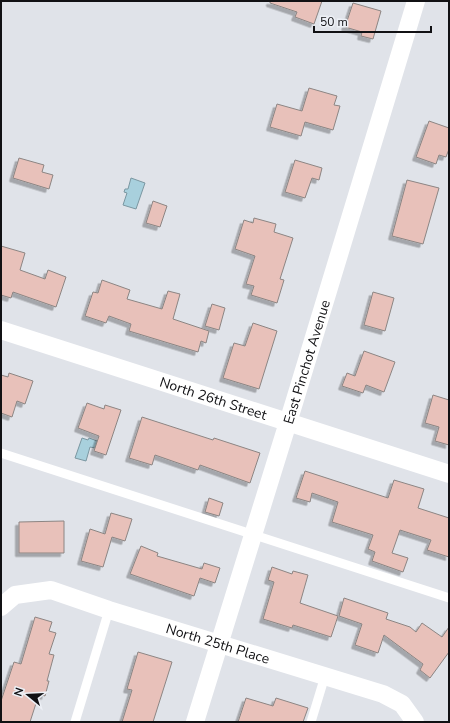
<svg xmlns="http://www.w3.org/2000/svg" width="450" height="723" viewBox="0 0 450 723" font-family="'Nunito Sans',sans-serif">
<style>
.water{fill:#a8d0dd;stroke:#7b97a1}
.building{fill:#e8c1ba;stroke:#8c8583;filter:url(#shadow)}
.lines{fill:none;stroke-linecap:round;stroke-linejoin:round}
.lane{stroke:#fff;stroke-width:9}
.street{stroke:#fff;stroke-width:18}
.labels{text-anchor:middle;stroke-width:3;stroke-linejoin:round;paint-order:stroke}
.street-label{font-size:14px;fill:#111114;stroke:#edf0f6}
</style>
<defs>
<filter id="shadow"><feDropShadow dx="-3.5" dy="3.5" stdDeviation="0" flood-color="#0004"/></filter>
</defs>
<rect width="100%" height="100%" fill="#e0e3e9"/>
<!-- water -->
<g class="water">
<polygon points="131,178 145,183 136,209 123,205 127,193 124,192 125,189 128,189"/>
<polygon points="82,438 88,440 89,438 97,441 95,448 90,447 86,461 75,458"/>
</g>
<!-- building -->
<g class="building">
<polygon points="270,1 322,1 314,24 295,17 297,12 270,3"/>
<polygon points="353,3 381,11 373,39 361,36 362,32 345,27"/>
<polygon points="309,88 337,96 334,105 340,106 333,130 305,122 301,136 270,127 277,104 302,111"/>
<polygon points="429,121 449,128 449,149 446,157 439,155 436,164 416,157"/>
<polygon points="19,158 44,165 42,172 53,175 49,189 13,178"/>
<polygon points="295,160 322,168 319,180 312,178 305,198 285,192"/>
<polygon points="407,180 439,188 423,244 392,236"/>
<polygon points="153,201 167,206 160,227 146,223"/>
<polygon points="254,218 276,224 274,232 293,238 280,279 284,280 277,303 251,295 254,286 246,284 255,256 235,249 244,220 253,223"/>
<polygon points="1,246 25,253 20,270 45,279 48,270 66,277 56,307 13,292 11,298 1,295"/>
<polygon points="102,280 130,290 127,299 162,309 168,291 180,294 173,319 209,331 206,343 201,341 198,352 129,331 131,324 109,316 106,323 85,316 93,292 98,293"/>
<polygon points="373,292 394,298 385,331 364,325"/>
<polygon points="212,304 225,308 219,330 205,326"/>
<polygon points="253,323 277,331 259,389 223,378 234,343 245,346"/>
<polygon points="364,351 395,362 384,392 366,385 363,393 342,386 347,373 355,376"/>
<polygon points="9,373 33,381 25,404 17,401 12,417 1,413 1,375 8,377"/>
<polygon points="433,395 449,400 449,445 435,441 439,427 425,423"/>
<polygon points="87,403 104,409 105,405 121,410 106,455 94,451 99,436 78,428"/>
<polygon points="142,417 213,440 214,438 260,453 250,483 200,465 198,470 155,455 152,465 129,458"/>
<polygon points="305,471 388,498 394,480 424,489 418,508 449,518 449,557 427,550 431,540 400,530 392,553 408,558 403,572 372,561 375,552 368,549 373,535 332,522 338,502 312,493 310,502 296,498"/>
<polygon points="209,498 223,503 219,516 205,512"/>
<polygon points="111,513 132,519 125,541 112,537 103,567 81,561 90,529 105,534"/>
<polygon points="64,521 64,553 19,553 19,522"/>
<polygon points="141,546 158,553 157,556 202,569 204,563 220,568 215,583 200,578 194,596 130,574"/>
<polygon points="272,567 292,574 293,571 308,575 300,603 338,616 331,637 293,625 292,628 263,619 274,582 268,580"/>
<polygon points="344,598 388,613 386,619 410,627 416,632 422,623 442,637 449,627 449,652 430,678 420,670 423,664 384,635 378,653 355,645 362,624 339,616"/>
<polygon points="35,617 52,622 49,631 56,633 49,654 54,655 47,681 49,681 45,696 39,694 30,722 1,722 1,701 14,662 21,664"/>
<polygon points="138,652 172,662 153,722 122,722 132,690 127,689"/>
<polygon points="246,698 273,706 276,698 308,708 303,722 238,722"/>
</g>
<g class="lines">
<!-- lane -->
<g class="lane">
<polyline points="1,453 449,598"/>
<polyline points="75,722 109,610"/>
<polyline points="311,722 325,676"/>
</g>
<!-- street -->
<g class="street">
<path id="s1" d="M1 330 449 474"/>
<path id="s2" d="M1 607 15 595 51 590 109 610 383 694 402 704 415 722"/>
<path id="s3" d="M195 722C270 482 344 242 416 1"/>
</g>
</g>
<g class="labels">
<!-- street labels -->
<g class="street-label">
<text dy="5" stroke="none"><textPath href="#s3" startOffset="377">East Pinchot Avenue</textPath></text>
<text dy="5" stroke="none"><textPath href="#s1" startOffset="223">North 26th Street</textPath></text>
<text dy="5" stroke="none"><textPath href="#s2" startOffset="230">North 25th Place</textPath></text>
</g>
</g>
<!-- border -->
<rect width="450" height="723" fill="none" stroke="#111114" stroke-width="4"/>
<!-- north arrow -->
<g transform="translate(28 695) rotate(288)" stroke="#edf0f6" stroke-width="3" paint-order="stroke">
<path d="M0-3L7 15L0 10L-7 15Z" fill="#111114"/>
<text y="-6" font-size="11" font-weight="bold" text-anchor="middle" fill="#111114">N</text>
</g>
<!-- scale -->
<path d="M314 26v6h117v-6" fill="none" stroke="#111114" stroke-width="2"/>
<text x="320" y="26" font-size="12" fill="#111114" stroke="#edf0f6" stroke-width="3" paint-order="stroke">50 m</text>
</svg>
